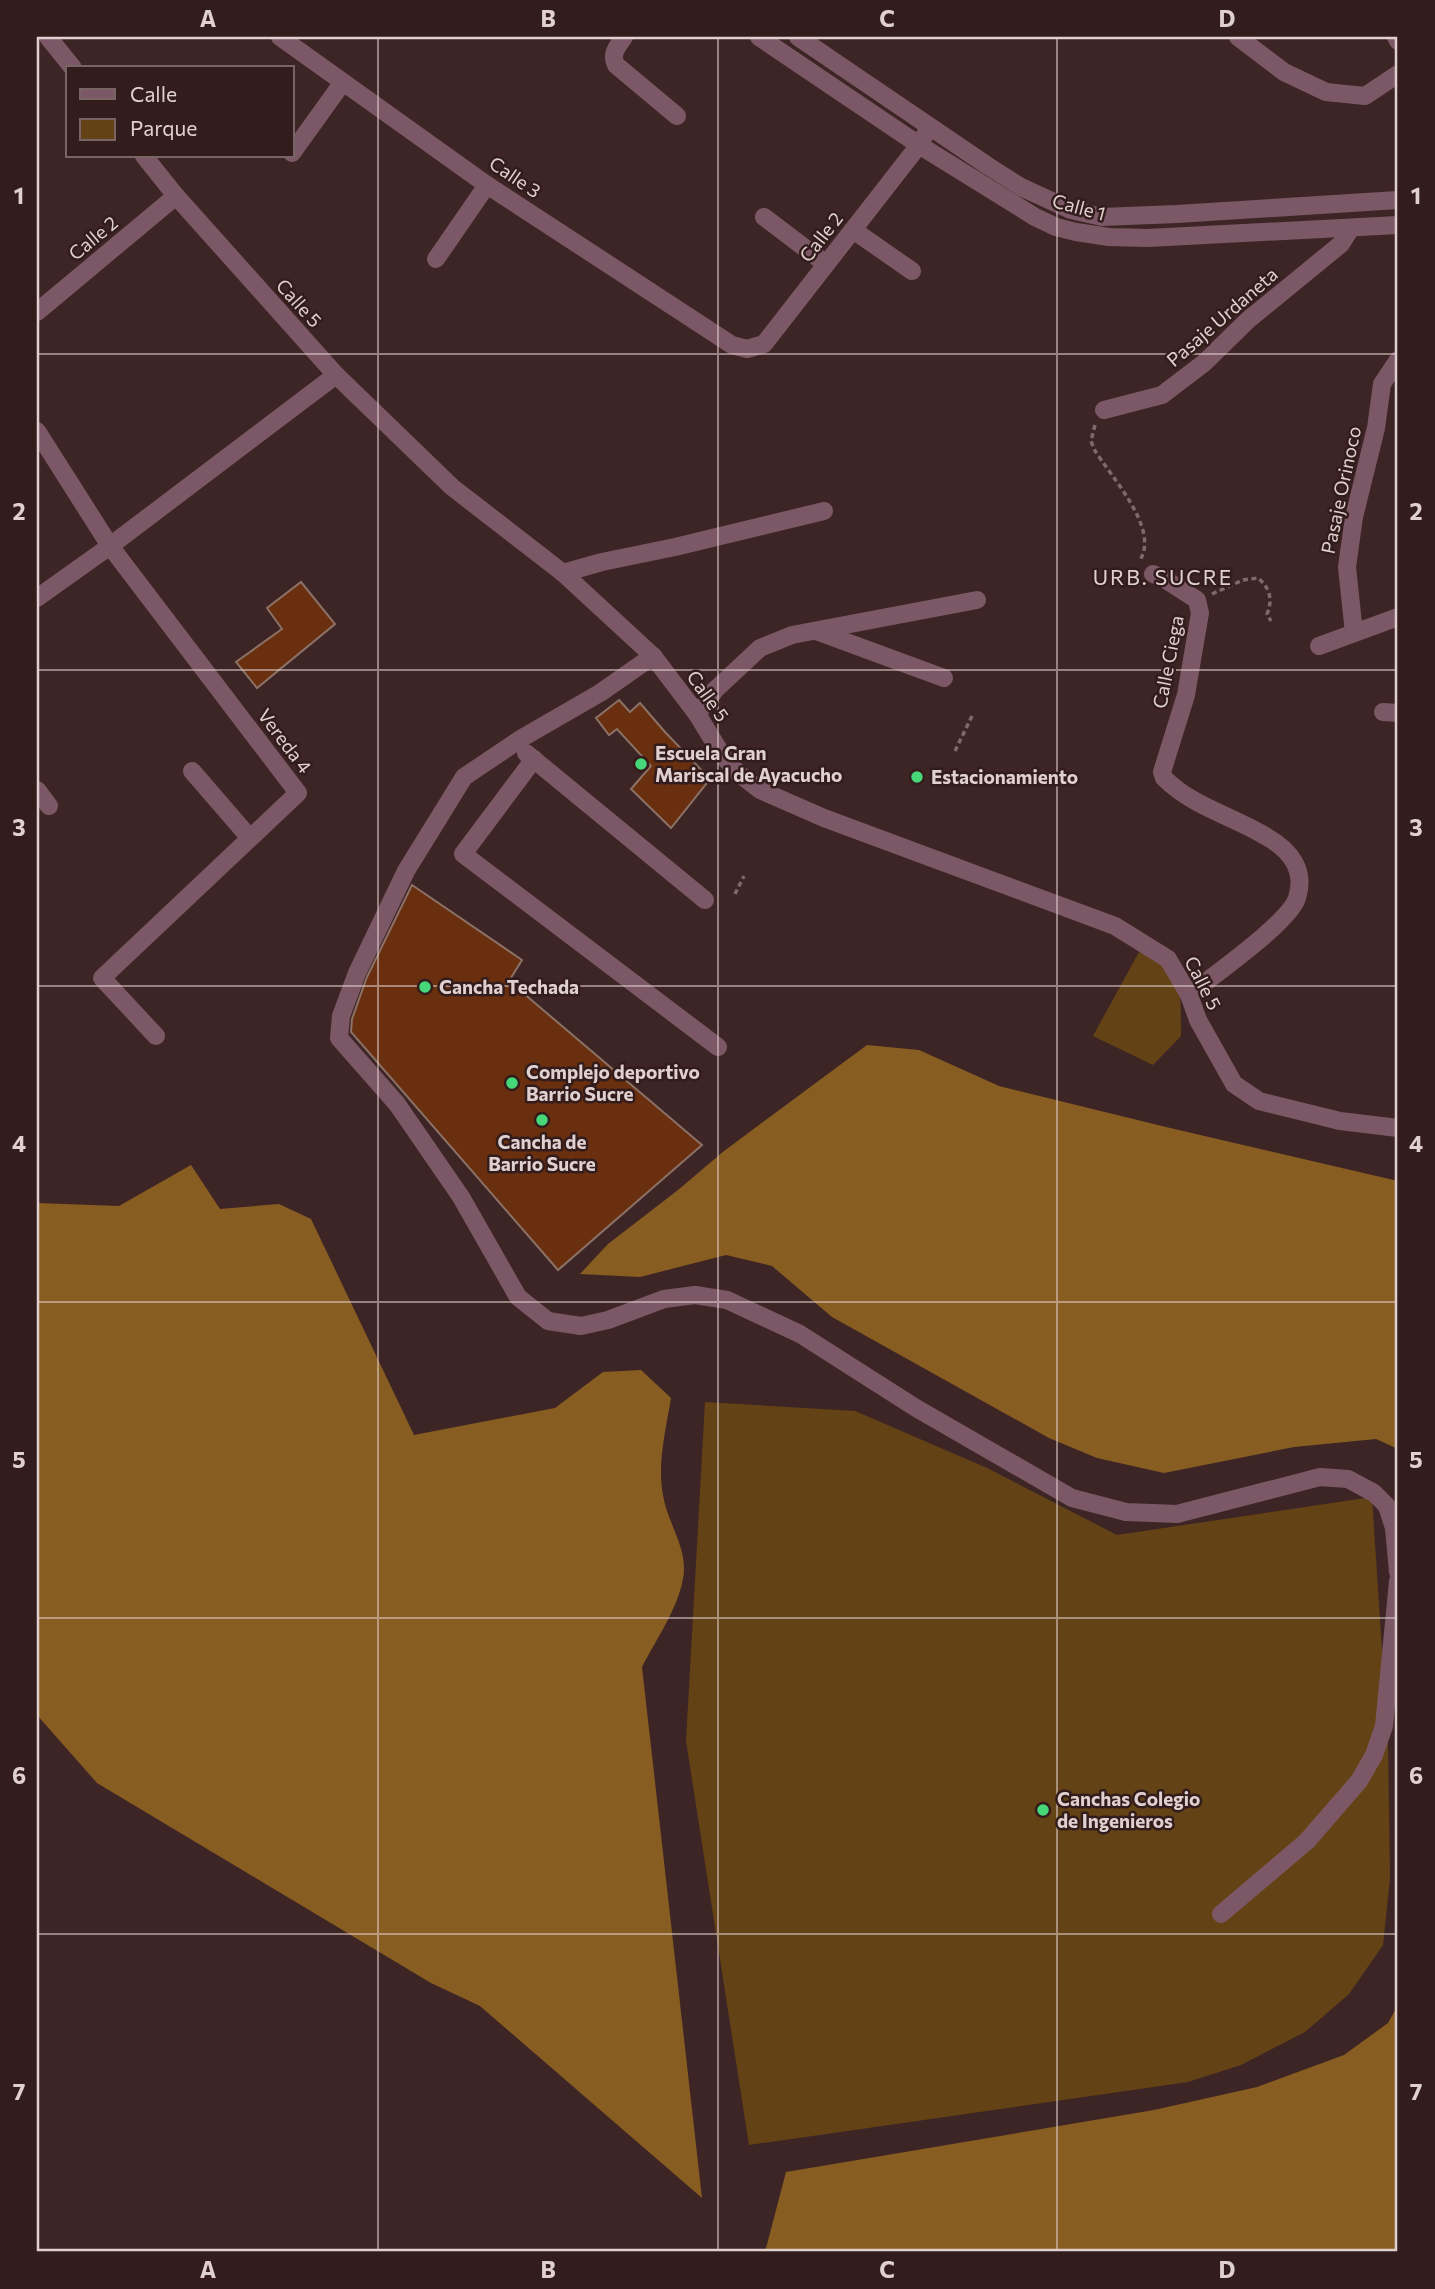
<svg xmlns="http://www.w3.org/2000/svg" width="1435" height="2289" viewBox="0 0 1435 2289" font-family="Commissioner,sans-serif">
<style>
.green{fill:#634315}
.forest{fill:#885d21}
.building{fill:#692f0f;stroke:#8b7166;stroke-width:2}
.lines{fill:none;stroke-linecap:round;stroke-linejoin:round}
.path{stroke:#7f6969;stroke-width:3.5;stroke-dasharray:5 3.5;stroke-linecap:butt}
.minor{stroke:#7c5866;stroke-width:18}
.grid{fill:none;stroke:#e1d0d0;stroke-width:2;stroke-opacity:0.55}
.poi-dot{fill:#46d779;stroke:#331c1c;stroke-width:2.5}
.labels{text-anchor:middle;stroke-width:5;stroke-linejoin:round;paint-order:stroke}
.street-label{font-size:19px;fill:#e1d0d0;stroke:#331c1c}
.poi-label{font-size:19px;font-weight:bold;fill:#e1d0d0;stroke:#331c1c;text-anchor:start}
.neighbourhood-label{font-size:21px;letter-spacing:2px;fill:#e1d0d0;stroke:#331c1c}
.neatline{fill:none;stroke:#e1d0d0;stroke-width:2.5}
.grid-label{font-size:23px;text-anchor:middle;font-weight:bold;fill:#e1d0d0}
</style>
<rect width="100%" height="100%" fill="#3e2525"/>
<!-- green -->
<g class="green">
<path d="M1139 952C1187 974 1180 989 1181 1036L1153 1065 1093 1036Z"/>
<polygon points="705,1402 855,1411 987,1468 1117,1535 1372,1497 1388,1743 1390,1878 1383,1945 1349,1994 1305,2032 1241,2065 1188,2082 749,2145 686,1741"/>
</g>
<!-- forest -->
<g class="forest">
<polygon points="867,1045 919,1050 999,1086 1166,1127 1398,1181 1398,1449 1376,1439 1294,1447 1164,1473 1097,1458 1049,1438 832,1317 772,1266 726,1255 640,1277 580,1274 608,1244 678,1190 724,1151"/>
<path d="M191 1165 220 1209 279 1204 311 1219 414 1435 555 1408 603 1372 641 1370 671 1398C666 1429 657 1463 663 1495 667 1523 689 1549 683 1579 677 1610 657 1638 642 1667L702 2198 480 2006 431 1983 97 1783 37 1715V1203L119 1206Z"/>
<polygon points="1398,2005 1398,2252 765,2252 786,2172 1154,2110 1257,2087 1344,2055 1388,2023"/>
</g>
<!-- building -->
<g class="building">
<polygon points="301,582 335,624 257,688 236,662 282,629 267,608"/>
<polygon points="619,700 630,712 640,703 665,732 710,779 671,828 631,789 651,766 617,729 609,735 596,718"/>
<polygon points="412,885 522,960 509,981 702,1145 558,1270 351,1032 352,1019 367,977"/>
</g>
<g class="lines">
<!-- path -->
<g class="path">
<path d="M1095 425 1091 441 1094 449C1110 476 1160 528 1140 560"/>
<path d="M1212 594 1243 580 1258 578C1270 588 1273 600 1267 614L1271 621"/>
<polyline points="955,751 972,716"/>
<polyline points="735,894 744,876"/>
</g>
<!-- minor -->
<g class="minor">
<polyline points="48,37 73,68"/>
<polyline points="280,37 487,185 732,345 747,349 764,344 919,145 929,128"/>
<path d="M624 37C618 46 610 54 616 65L677 116"/>
<polyline points="759,37 919,145 1035,217 1056,227 1076,232 1109,237 1148,238 1398,225"/>
<polyline points="798,37 988,166 1021,187 1071,210 1102,217 1177,214 1398,200"/>
<polyline points="1238,37 1284,72 1326,92 1365,96 1398,74"/>
<polyline points="1396,37 1398,41"/>
<polyline points="292,153 343,82"/>
<polyline points="144,156 176,196 336,375 452,487 563,573 653,656 697,714 722,755 738,773 760,790 824,818 1115,926 1168,959 1189,995 1198,1020 1234,1084 1259,1101 1340,1121 1398,1128"/>
<polyline points="764,217 826,264"/>
<polyline points="853,230 912,271"/>
<polyline points="436,259 487,185"/>
<polyline points="37,312 176,196"/>
<polyline points="1104,410 1162,395 1204,363 1248,320 1341,244 1351,228"/>
<polyline points="37,431 110,546 298,793 102,978 156,1036"/>
<polyline points="563,573 602,562 675,547 824,511"/>
<path d="M1153 574 1163 578 1197 600 1200 613 1186 695 1162 772 1164 778C1193 807 1233 816 1267 837 1290 850 1306 870 1297 898 1289 923 1212 976 1189 995"/>
<polyline points="37,598 110,546 336,375"/>
<polyline points="819,632 944,678"/>
<polyline points="1354,633 1347,567 1354,517 1376,428 1382,384 1398,360"/>
<polyline points="1319,646 1398,617"/>
<polyline points="653,656 600,693 522,738 464,777 406,871 357,973 341,1016 339,1038 397,1104 461,1197 518,1297 548,1321 581,1326 608,1320 664,1299 695,1295 727,1300 800,1334 916,1408 1072,1498 1126,1512 1177,1514 1320,1477 1348,1479 1374,1493 1387,1506 1394,1528 1398,1572"/>
<polyline points="1383,712 1398,713"/>
<polyline points="697,714 715,690 760,648 792,635 977,600"/>
<polyline points="526,753 705,900"/>
<polyline points="534,759 463,854 718,1047"/>
<polyline points="192,771 250,838"/>
<polyline points="37,790 49,806"/>
<polyline points="1221,1914 1307,1841 1359,1781 1374,1755 1384,1726 1398,1581"/>
</g>
</g>
<!-- grid -->
<path class="grid" d="M378 37V2252M718 37V2252M1057 37V2252M37 354H1398M37 670H1398M37 986H1398M37 1302H1398M37 1618H1398M37 1934H1398"/>
<!-- markers -->
<g class="poi-dot">
<circle cx="641" cy="764" r="7"/>
<circle cx="917" cy="777" r="7"/>
<circle cx="425" cy="987" r="7"/>
<circle cx="512" cy="1083" r="7"/>
<circle cx="542" cy="1120" r="7"/>
<circle cx="1043" cy="1810" r="7"/>
</g>
<g class="labels">
<!-- street labels -->
<g class="street-label">
<text transform="translate(515 177) rotate(34)" y="7">Calle 3</text>
<text transform="translate(1079 207) rotate(15)" y="7">Calle 1</text>
<text transform="translate(821 237) rotate(-52)" y="7">Calle 2</text>
<text transform="translate(93 238) rotate(-40)" y="7">Calle 2</text>
<text transform="translate(299 303) rotate(48)" y="7">Calle 5</text>
<text transform="translate(1222 317) rotate(-41)" y="7">Pasaje Urdaneta</text>
<text transform="translate(1341 490) rotate(-78)" y="7">Pasaje Orinoco</text>
<text transform="translate(1168 662) rotate(-79)" y="7">Calle Ciega</text>
<text transform="translate(708 696) rotate(55)" y="7">Calle 5</text>
<text transform="translate(285 741) rotate(53)" y="7">Vereda 4</text>
<text transform="translate(1203 983) rotate(63)" y="7">Calle 5</text>
</g>
<!-- poi labels -->
<g class="poi-label">
<text x="655" y="760">Escuela Gran<tspan x="655" dy="22">Mariscal de Ayacucho</tspan></text>
<text x="931" y="784">Estacionamiento</text>
<text x="439" y="994">Cancha Techada</text>
<text x="526" y="1079">Complejo deportivo<tspan x="526" dy="22">Barrio Sucre</tspan></text>
<text x="542" y="1149" text-anchor="middle">Cancha de<tspan x="542" dy="22">Barrio Sucre</tspan></text>
<text x="1057" y="1806">Canchas Colegio<tspan x="1057" dy="22">de Ingenieros</tspan></text>
</g>
<!-- neighbourhood labels -->
<g class="neighbourhood-label">
<text x="1163" y="585">URB. SUCRE</text>
</g>
</g>
<!-- border -->
<rect width="1435" height="2289" fill="none" stroke="#331c1c" stroke-width="77"/>
<!-- legend -->
<rect x="66" y="66" width="228" height="91" fill="#331c1c" stroke="#796464" stroke-width="2"/>
<rect x="80" y="89" width="35" height="10" fill="#7c5866" stroke="#796464" stroke-width="2"/>
<text x="130" y="102" font-size="21" fill="#e1d0d0">Calle</text>
<rect x="80" y="119" width="35" height="21" fill="#634315" stroke="#796464" stroke-width="2"/>
<text x="130" y="136" font-size="21" fill="#e1d0d0">Parque</text>
<rect x="38" y="38" width="1358" height="2212" class="neatline"/>
<g class="grid-label">
<text x="208" y="27">A</text>
<text x="548" y="27">B</text>
<text x="887" y="27">C</text>
<text x="1227" y="27">D</text>
<text x="19" y="204">1</text>
<text x="1416" y="204">1</text>
<text x="19" y="520">2</text>
<text x="1416" y="520">2</text>
<text x="19" y="836">3</text>
<text x="1416" y="836">3</text>
<text x="19" y="1152">4</text>
<text x="1416" y="1152">4</text>
<text x="19" y="1468">5</text>
<text x="1416" y="1468">5</text>
<text x="19" y="1784">6</text>
<text x="1416" y="1784">6</text>
<text x="19" y="2100">7</text>
<text x="1416" y="2100">7</text>
<text x="208" y="2278">A</text>
<text x="548" y="2278">B</text>
<text x="887" y="2278">C</text>
<text x="1227" y="2278">D</text>
</g>
</svg>
